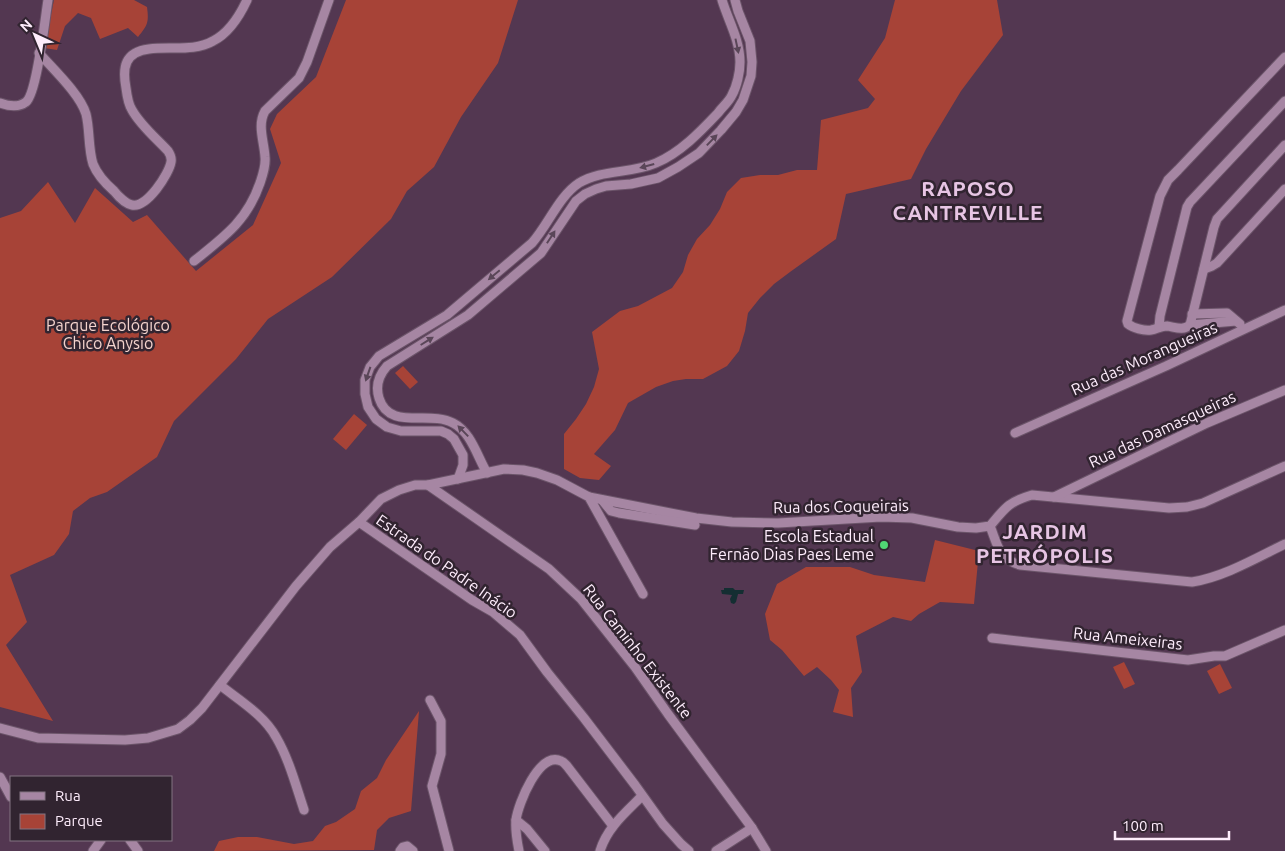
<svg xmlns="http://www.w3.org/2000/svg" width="1285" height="851" viewBox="0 0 1285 851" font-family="Ubuntu,sans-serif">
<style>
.green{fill:#a74337}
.water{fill:#142e32}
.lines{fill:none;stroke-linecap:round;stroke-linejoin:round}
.minor-casing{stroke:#6b5469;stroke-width:11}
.minor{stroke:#a686a3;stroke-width:9}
.oneway{fill:#5a4658}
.poi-dot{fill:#50d674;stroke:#312430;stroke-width:2}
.labels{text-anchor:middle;stroke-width:5;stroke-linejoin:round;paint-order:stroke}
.park-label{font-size:16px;fill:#f4d3cd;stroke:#312430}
.street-label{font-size:16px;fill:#feedfc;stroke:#312430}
.poi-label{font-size:16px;fill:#feedfc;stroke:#312430;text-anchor:end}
.district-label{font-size:21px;font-weight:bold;letter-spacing:1px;fill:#e7c5e4;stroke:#312430}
</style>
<rect width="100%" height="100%" fill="#533751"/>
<!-- green -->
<g class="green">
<path d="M54 0H134L147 7C149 22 148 25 138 37L128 28 100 39 91 18 78 13 65 26 57 50 44 48Z"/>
<polygon points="346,0 518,0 498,63 461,117 434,167 407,191 391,219 332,277 268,319 236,359 174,421 157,457 107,492 90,498 73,511 69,534 54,555 10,575 27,622 6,645 53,721 0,707 0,218 21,211 48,182 75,223 95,188 133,222 147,215 196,271 253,225 281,163 270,129 277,114 316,77"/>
<polygon points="895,0 997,0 1003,35 961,91 926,149 911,179 846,194 836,239 790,272 774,284 760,298 748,313 745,331 739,351 727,366 703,379 686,379 673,381 656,387 628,403 615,430 594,454 611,466 599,480 580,478 564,469 564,434 576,419 586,404 594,387 599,369 592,332 620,311 638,306 672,288 683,272 688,255 697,239 710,225 720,209 727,192 741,178 760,175 778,175 797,170 817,170 821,120 868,108 875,99 858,80 885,38"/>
<polygon points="403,366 418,382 410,389 395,373"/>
<polygon points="354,414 367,425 346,450 333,439"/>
<polygon points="935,540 979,551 974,604 940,602 919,614 911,621 893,617 856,636 862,672 851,688 853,717 833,712 839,690 831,680 817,667 804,676 782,650 770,640 765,614 777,584 806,567 850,567 874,575 925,582"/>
<polygon points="1124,662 1135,684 1124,689 1113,667"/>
<polygon points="1220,664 1232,688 1219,694 1207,671"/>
<polygon points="419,711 411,811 389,818 377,830 374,850 214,851 219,841 238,837 257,837 294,844 313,841 325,826 336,822 355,809 361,791 377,778 386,760"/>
</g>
<!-- water -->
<polygon class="water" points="724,588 733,588 735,590 744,590 743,594 738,594 736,602 734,604 731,603 730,599 732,595 722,594 721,590 724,590"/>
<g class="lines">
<!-- minor casing -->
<g class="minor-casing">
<g id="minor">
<path d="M39 53C53 69 80 94 86 114 90 130 88 148 93 164 97 174 106 184 114 191 118 196 126 204 132 205 147 208 169 174 171 162 172 157 170 154 168 151 156 138 141 126 132 110 128 104 127 96 126 88 122 67 125 52 149 49 170 46 194 52 213 41 229 33 240 15 247 0"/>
<path d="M0 103C8 106 18 108 26 102 37 93 45 18 48 0"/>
<path d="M194 261C224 237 247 221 260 183 263 174 266 166 265 157 264 141 257 125 265 111L299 78 307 62 329 0"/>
<polyline points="1204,269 1212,266 1217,263 1285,189"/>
<polyline points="1192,314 1227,313 1240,324"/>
<path d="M1236 321 1190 325C1183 331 1175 327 1167 326 1161 326 1157 329 1151 330 1144 331 1133 328 1128 324L1127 321 1160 196 1168 180 1178 170 1285 57"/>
<polyline points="1190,325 1214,227 1217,219 1285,145"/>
<polyline points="1159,327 1160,316 1187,207 1190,202 1285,101"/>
<polyline points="1015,433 1166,366 1285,310"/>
<path d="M487 473C477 456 471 432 453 423 429 410 389 431 379 398 375 385 379 375 387 366L468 315 541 253 576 201 585 194 596 189 606 186 631 184 658 178 678 167 699 153 721 130 736 112 743 100 751 76 752 62 750 41 738 11 735 0"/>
<path d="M458 479 463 465V455L454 439 448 434 441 431H401L387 427 376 419 368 407 365 394V380L370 367 379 356 447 315 532 243C548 225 559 196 579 183 602 169 631 174 656 163 680 153 700 132 718 113 722 107 729 102 732 95 737 86 740 72 740 62 740 40 728 20 722 0"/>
<polyline points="428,485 549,569 581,599 635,667 668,714 752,828 766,851"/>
<path d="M589 497 696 518 732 522 778 523 881 517 912 518 958 527 976 528 990 526C1005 508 1008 502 1032 495L1169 508 1187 507 1203 503 1285 466"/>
<polyline points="1054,497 1207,423 1285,390"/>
<polyline points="602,500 611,511 619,513 695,525"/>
<polyline points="359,522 472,600 493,612 520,635 547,672 584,718 635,785 663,824 681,844 689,851"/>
<path d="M990 526C998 546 998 558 1020 565L1192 582C1224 577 1256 558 1285 544"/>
<polyline points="992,638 1188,660 1214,656 1225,656 1285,630"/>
<path d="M220 685C239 700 264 715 276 737 289 759 296 786 304 810"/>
<polyline points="430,700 441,721 441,754 432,786 449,851"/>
<polyline points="0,728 38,738 125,740 148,738 178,729 190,720 202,708 296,586 330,547 359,522 381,499 399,490 415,485 428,485 504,469 523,470 537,473 557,480 589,497 643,594"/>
<polyline points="0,777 11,797"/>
<polyline points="516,820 527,829 545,851"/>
<polyline points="130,840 138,851"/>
<polyline points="93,851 101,840"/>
<polyline points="400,851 403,847 407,846 413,851"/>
<path d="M519 851C517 841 515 830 516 820 518 804 539 751 561 761 564 762 565 764 567 766L613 826"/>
<path d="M600 851C607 828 625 813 642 796"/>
<polyline points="716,851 752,828"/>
</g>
</g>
<!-- minor -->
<use href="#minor" class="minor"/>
</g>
<!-- one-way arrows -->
<defs><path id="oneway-solid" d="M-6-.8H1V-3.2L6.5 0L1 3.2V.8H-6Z" transform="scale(1.25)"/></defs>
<g class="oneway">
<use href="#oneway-solid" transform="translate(737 46) rotate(78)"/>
<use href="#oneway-solid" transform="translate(712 140) rotate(-46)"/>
<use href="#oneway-solid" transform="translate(647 166) rotate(165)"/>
<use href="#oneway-solid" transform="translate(551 237) rotate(-57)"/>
<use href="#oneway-solid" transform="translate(494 275) rotate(140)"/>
<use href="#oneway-solid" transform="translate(427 341) rotate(-32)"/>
<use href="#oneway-solid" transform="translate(368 374) rotate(109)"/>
<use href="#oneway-solid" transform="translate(463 431) rotate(-134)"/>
</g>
<!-- markers -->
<circle class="poi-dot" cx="884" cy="545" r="5"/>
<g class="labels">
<!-- park labels -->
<g class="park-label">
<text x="108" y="331">Parque Ecológico<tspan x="108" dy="18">Chico Anysio</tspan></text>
</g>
<!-- street labels -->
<g class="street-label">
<text transform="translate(1144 358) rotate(-24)" y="6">Rua das Morangueiras</text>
<text transform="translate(1162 429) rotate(-25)" y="6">Rua das Damasqueiras</text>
<text transform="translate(841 506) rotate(-1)" y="6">Rua dos Coqueirais</text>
<text transform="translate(447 566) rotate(35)" y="6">Estrada do Padre Inácio</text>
<text transform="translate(1128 638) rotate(6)" y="6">Rua Ameixeiras</text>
<text transform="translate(638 651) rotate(52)" y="6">Rua Caminho Existente</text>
</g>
<!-- poi labels -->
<g class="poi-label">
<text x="874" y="542">Escola Estadual<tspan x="874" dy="18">Fernão Dias Paes Leme</tspan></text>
</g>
<!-- district labels -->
<g class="district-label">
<text x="968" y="196">RAPOSO<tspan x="968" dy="24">CANTREVILLE</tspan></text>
<text x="1045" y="539">JARDIM<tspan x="1045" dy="24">PETRÓPOLIS</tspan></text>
</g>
</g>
<!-- legend -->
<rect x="10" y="776" width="162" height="65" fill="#312430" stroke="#837482"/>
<rect x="20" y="792" width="25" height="8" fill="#a686a3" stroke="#837482"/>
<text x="55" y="801" font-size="15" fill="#feedfc">Rua</text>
<rect x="20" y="814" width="25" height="15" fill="#a74337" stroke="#837482"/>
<text x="55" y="826" font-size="15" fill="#feedfc">Parque</text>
<!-- north arrow -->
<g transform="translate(35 35) rotate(316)" stroke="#312430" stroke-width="4" paint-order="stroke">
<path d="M0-4L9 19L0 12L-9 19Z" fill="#feedfc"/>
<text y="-8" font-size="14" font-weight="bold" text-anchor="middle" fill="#feedfc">N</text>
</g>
<!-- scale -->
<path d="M1115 831v8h114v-8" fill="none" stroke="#feedfc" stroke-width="2.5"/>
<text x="1122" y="831" font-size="15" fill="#feedfc" stroke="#312430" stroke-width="4" paint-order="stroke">100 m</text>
</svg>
